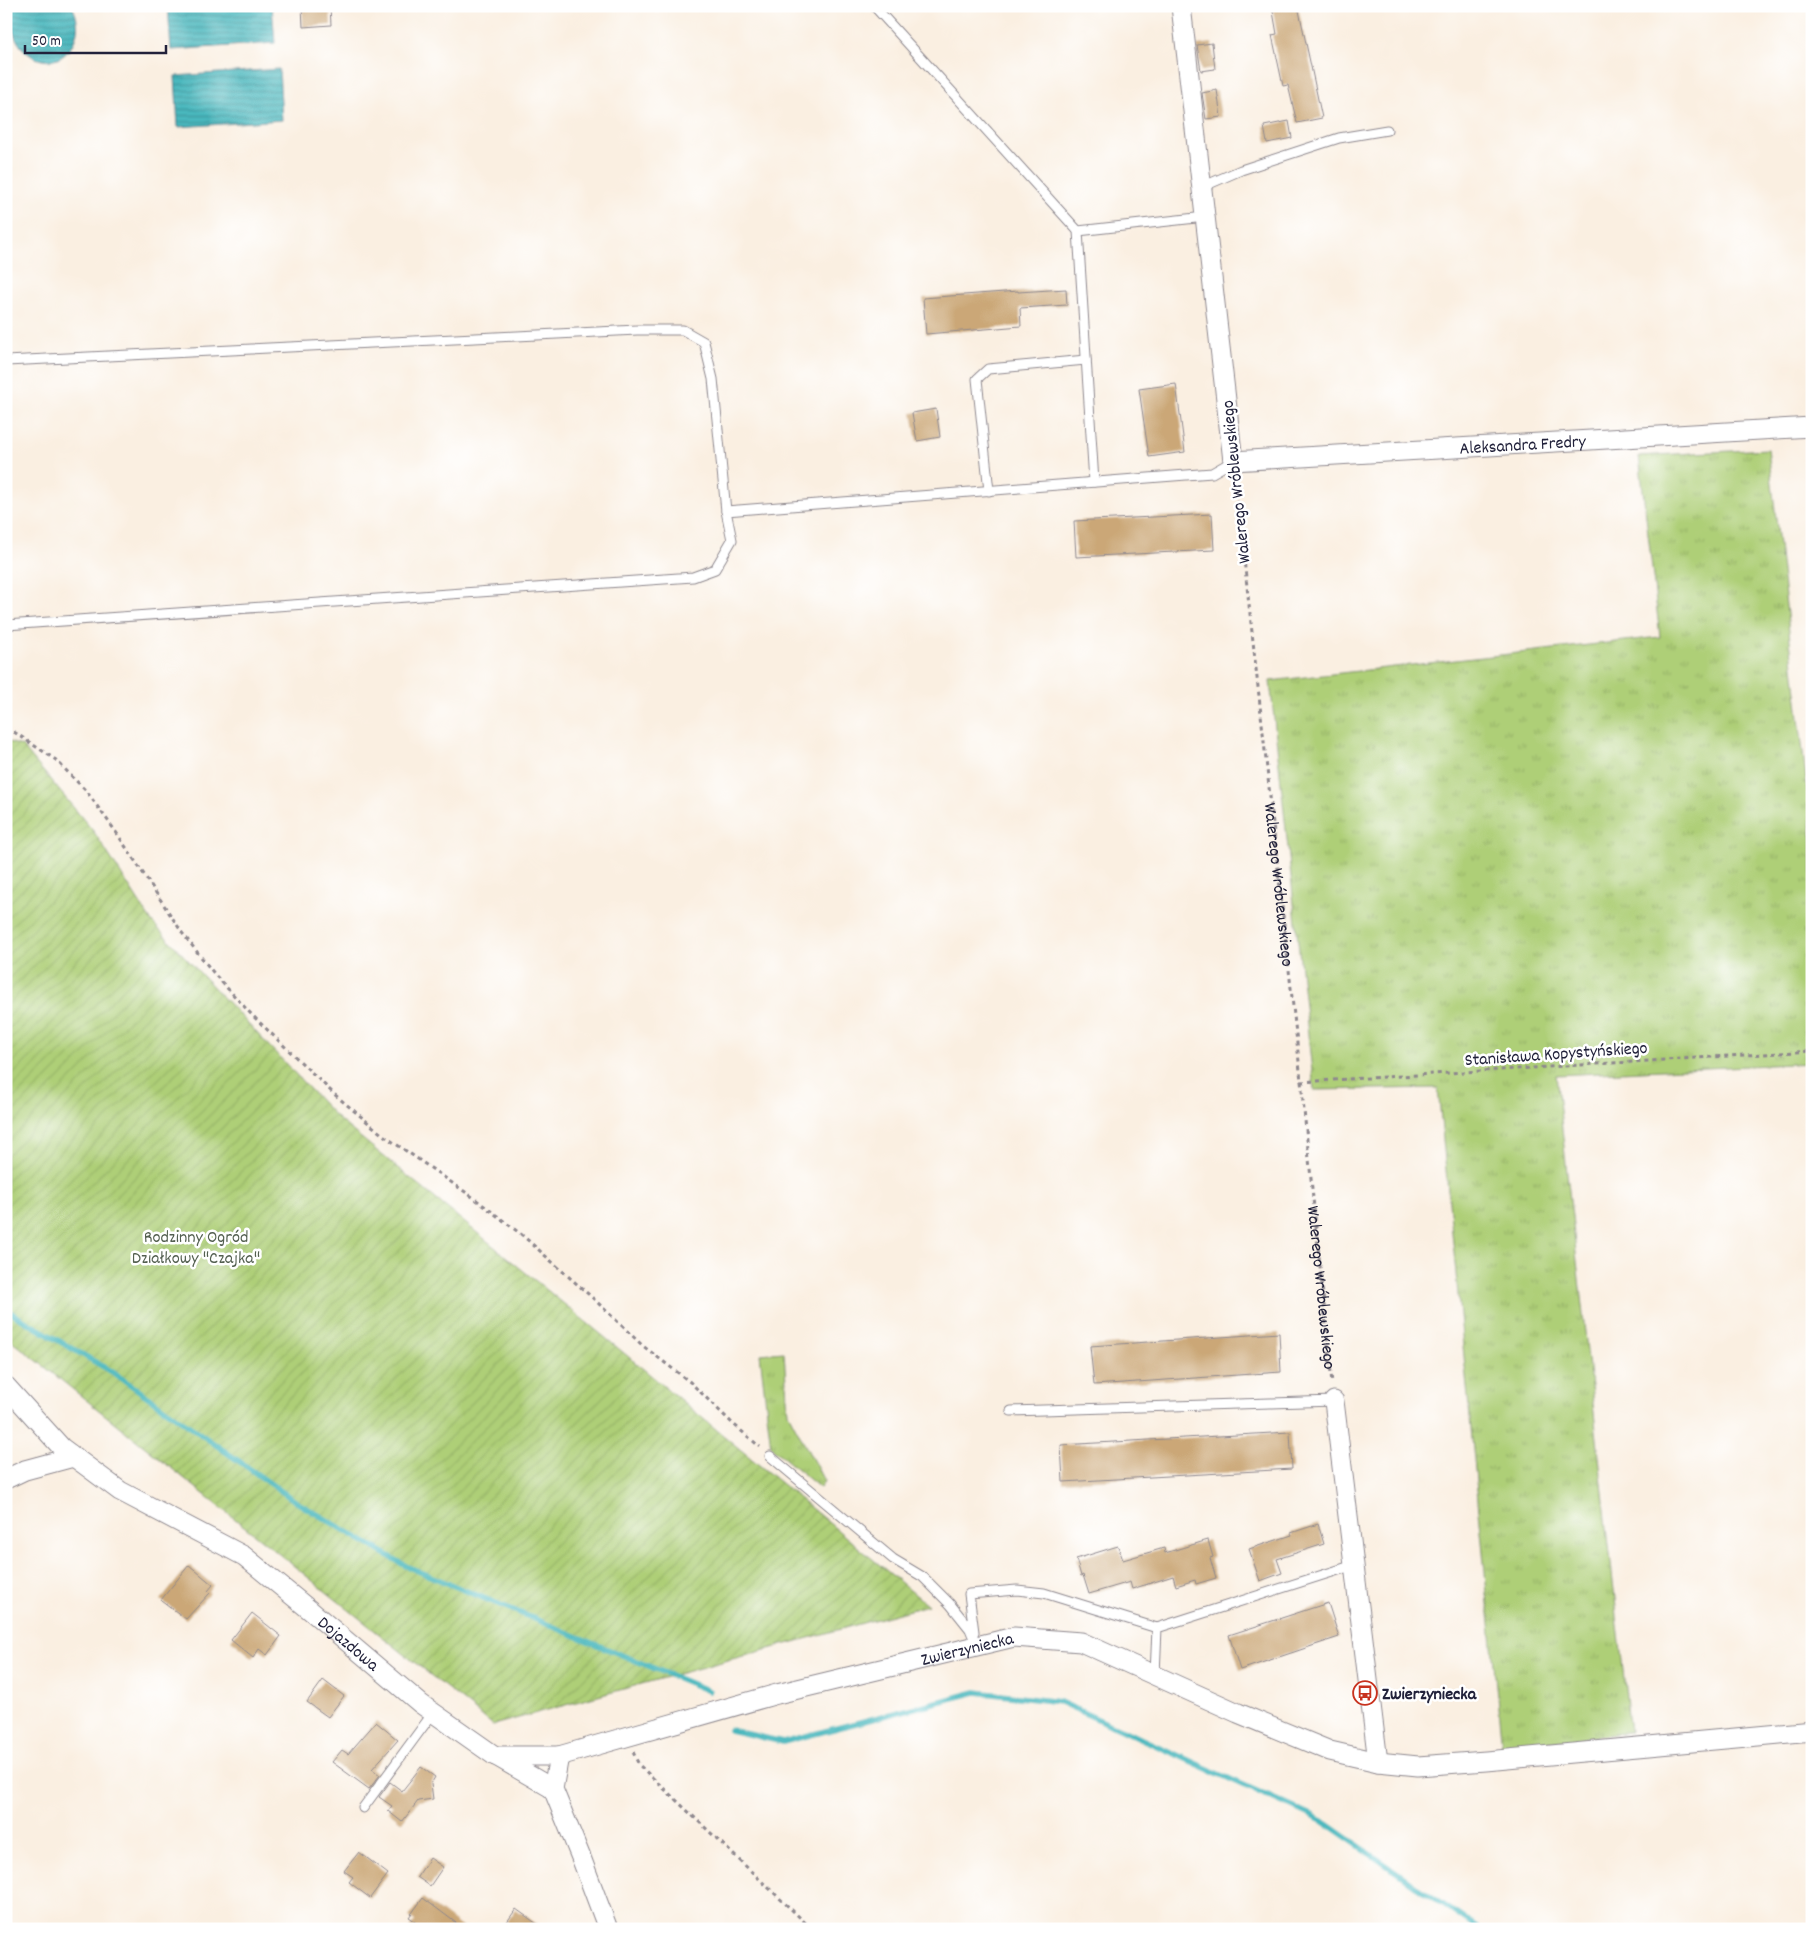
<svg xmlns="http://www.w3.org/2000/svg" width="1818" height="1935" viewBox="0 0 1818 1935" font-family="Dekko,sans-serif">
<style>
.grass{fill:url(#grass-tufts);stroke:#687859}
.garden{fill:url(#garden-furrows);stroke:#687859}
.water{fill:url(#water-rules);stroke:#356c7c}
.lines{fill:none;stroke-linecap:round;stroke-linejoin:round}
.stream{stroke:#48b7bd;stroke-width:5.5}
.building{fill:#cba777}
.lane-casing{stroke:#8e888e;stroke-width:11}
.street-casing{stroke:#8e888e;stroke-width:21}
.path{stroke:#8e888e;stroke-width:3;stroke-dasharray:4 4;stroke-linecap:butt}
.lane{stroke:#fff;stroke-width:9}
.street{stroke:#fff;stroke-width:19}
.labels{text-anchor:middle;stroke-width:5;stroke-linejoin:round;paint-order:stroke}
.street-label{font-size:18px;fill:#22223b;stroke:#fff}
.park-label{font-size:18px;fill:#535f50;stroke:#fff}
.poi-label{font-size:18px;font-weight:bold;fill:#22223b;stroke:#fff;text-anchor:start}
</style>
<defs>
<pattern id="grass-tufts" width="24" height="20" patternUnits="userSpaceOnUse" patternTransform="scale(1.25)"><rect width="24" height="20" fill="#aecf77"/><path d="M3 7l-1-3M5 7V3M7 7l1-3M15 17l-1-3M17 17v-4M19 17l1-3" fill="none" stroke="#95b168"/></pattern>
<pattern id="garden-furrows" width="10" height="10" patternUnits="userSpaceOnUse" patternTransform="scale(1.25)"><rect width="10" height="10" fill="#aecf77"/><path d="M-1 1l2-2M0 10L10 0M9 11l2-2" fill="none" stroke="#95b168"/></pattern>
<pattern id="water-rules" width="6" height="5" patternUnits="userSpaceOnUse" patternTransform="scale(1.25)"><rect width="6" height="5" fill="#48b7bd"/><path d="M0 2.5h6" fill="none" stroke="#3c949b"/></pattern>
</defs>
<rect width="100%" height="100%" fill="#fff"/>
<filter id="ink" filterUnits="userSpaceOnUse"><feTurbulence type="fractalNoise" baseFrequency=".02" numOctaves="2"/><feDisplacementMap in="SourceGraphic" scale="10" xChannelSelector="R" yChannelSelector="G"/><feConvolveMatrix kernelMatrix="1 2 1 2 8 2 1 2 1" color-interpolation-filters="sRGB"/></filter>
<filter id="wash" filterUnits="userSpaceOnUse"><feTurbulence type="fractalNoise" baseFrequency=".0096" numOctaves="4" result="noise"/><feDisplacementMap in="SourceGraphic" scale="20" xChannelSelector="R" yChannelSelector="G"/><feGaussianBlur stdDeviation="1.12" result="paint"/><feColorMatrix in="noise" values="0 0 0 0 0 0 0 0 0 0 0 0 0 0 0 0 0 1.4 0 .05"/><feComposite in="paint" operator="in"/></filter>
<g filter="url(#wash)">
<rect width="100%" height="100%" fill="#faefe1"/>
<!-- grass -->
<g class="grass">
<polygon points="1768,449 1812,831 1812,1063 1556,1075 1630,1732 1502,1748 1438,1088 1314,1090 1270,681 1660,637 1639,456"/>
<polygon points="784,1352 788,1413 824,1481 820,1488 771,1447 760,1354"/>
</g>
<!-- garden -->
<polygon class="garden" points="6,741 22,746 94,832 152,922 338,1119 624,1353 928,1605 493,1725 6,1336"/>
<!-- water -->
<g class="water">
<path d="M14 6H72C78 17 79 28 75 39 58 84 0 52 14 6Z"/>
<polygon points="168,6 272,6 275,43 171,50"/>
<polygon points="279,69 282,120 178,127 175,76"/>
</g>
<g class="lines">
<!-- stream -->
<g class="stream">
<polyline points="6,1310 114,1373 298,1503 406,1566 709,1691"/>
<polyline points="730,1730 783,1742 976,1692 1060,1702 1323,1821 1478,1929"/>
</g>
</g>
<g id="blocks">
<!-- building -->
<g class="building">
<polygon points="302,6 330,6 331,25 303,27"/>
<polygon points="1272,6 1298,6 1322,118 1297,123 1288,85 1283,86 1272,35 1277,34"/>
<polygon points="1212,43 1215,69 1201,71 1197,45"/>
<polygon points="1217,90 1221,117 1206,119 1202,93"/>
<polygon points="1289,121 1292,138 1267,143 1264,126"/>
<polygon points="1066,289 1067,305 1020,308 1021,326 926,334 923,298 1018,291 1018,292"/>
<polygon points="1176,384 1185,452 1149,457 1139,389"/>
<polygon points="936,409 940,437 917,441 912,413"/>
<polygon points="1212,514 1214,550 1076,557 1074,521"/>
<polygon points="1279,1333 1281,1372 1094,1385 1090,1346"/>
<polygon points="1290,1432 1292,1469 1063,1482 1061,1445"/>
<polygon points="1318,1524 1324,1544 1277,1559 1282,1573 1260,1581 1249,1549 1292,1535 1291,1533"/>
<polygon points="1208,1540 1213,1557 1210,1558 1216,1578 1196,1584 1195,1580 1176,1586 1173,1576 1132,1589 1130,1582 1089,1594 1083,1575 1081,1576 1076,1559 1118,1546 1123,1560 1164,1548 1165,1553"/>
<polygon points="189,1565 213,1585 208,1591 210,1593 186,1619 161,1600"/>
<polygon points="1328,1603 1339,1637 1240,1670 1229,1635"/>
<polygon points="252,1613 281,1636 267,1655 259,1649 253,1658 231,1640"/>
<polygon points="323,1680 344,1696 328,1717 307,1702"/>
<polygon points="376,1722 398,1740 372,1769 380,1775 369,1789 332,1762 342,1750 348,1754"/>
<polygon points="421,1767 435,1777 431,1784 433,1799 418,1801 402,1822 388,1811 392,1806 379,1797 390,1782 402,1791"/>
<polygon points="359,1852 388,1874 370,1898 349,1882 353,1877 344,1871"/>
<polygon points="430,1858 443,1867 430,1886 417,1877"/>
<polygon points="423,1898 464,1929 409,1929 415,1921 409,1917"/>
<polygon points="516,1909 544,1929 502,1929"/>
</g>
</g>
</g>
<g filter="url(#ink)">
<use href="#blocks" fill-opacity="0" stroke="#8e888e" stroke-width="1"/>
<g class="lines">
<!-- lane casing -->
<g class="lane-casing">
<g id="lane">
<polyline points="874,6 1078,231 1205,217"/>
<polyline points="1202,187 1241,170 1339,138 1387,130"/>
<polyline points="1078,231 1094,482"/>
<polyline points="6,361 637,330 683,330 704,342 713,379 726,511 732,540 715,569 693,577 6,625"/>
<polyline points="989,491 977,379 988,369 1086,360"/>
<polyline points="726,511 1212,473 1233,461"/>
<polyline points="1011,1411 1334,1401"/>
<polyline points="770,1456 893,1559 923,1577 950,1604 970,1629 977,1646"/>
<polyline points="974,1632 969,1594 1017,1590 1044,1593 1157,1628"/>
<polyline points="1155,1675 1157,1628 1354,1565"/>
<polyline points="363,1808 433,1713"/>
</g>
</g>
<!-- street casing -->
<g class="street-casing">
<g id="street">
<path id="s2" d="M1181 6 1233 461 1812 427"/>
<path id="s3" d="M6 1386 62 1448 120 1491 244 1556 311 1611 421 1704 495 1756H559L553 1789 582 1860 608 1929"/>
<polyline points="1334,1401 1378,1762"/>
<polyline points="6,1479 25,1470 73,1457"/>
<polyline points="496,1756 553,1789"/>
<path id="s4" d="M559 1756 777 1694 1014 1637 1081 1642 1238 1713 1330 1751 1378 1762 1418 1766 1486 1761 1812 1731"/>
</g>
</g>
<!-- path -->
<g class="path">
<path id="s1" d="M1235 477 1298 1052 1332 1383"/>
<polyline points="6,730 14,732 56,760 87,792 116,832 183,934 216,976 252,1015 334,1094 383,1135 474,1198 522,1235 596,1301 643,1346 690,1382 731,1422 760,1447"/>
<polyline points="1301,1082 1812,1051"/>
<polyline points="633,1752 639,1765 812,1929"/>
</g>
<!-- lane -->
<use href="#lane" class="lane"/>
<!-- street -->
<use href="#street" class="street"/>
</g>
</g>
<!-- icons -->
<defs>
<g id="bus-ring" transform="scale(1.25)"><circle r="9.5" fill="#fff" stroke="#c8321e" stroke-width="1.5"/><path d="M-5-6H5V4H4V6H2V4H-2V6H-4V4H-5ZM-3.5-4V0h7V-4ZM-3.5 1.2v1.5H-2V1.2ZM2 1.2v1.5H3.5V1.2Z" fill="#c8321e"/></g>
</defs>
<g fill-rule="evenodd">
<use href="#bus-ring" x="1365" y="1693"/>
</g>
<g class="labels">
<!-- street labels -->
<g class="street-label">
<text dy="6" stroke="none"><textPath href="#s2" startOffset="748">Aleksandra Fredry</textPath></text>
<text transform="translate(1235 482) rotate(-96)" y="6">Walerego Wróblewskiego</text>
<text dy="6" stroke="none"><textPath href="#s1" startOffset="410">Walerego Wróblewskiego</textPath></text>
<text transform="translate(1556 1053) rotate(-4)" y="6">Stanisława Kopystyńskiego</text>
<text dy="6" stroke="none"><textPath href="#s1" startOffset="815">Walerego Wróblewskiego</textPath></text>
<text dy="6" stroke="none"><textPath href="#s3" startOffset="432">Dojazdowa</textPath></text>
<text dy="6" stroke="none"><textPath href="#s4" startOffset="422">Zwierzyniecka</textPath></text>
</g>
<!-- park labels -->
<g class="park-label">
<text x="196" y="1242">Rodzinny Ogród<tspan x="196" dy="21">Działkowy "Czajka"</tspan></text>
</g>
<!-- poi labels -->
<g class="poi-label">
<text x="1382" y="1699">Zwierzyniecka</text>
</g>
</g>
<!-- margin -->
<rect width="1818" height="1935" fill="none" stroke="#fff" stroke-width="25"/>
<!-- scale -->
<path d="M25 45v8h141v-8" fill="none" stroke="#22223b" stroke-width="2.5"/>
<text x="32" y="45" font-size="15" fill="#22223b" stroke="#ffffff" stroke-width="4" paint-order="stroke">50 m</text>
</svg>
